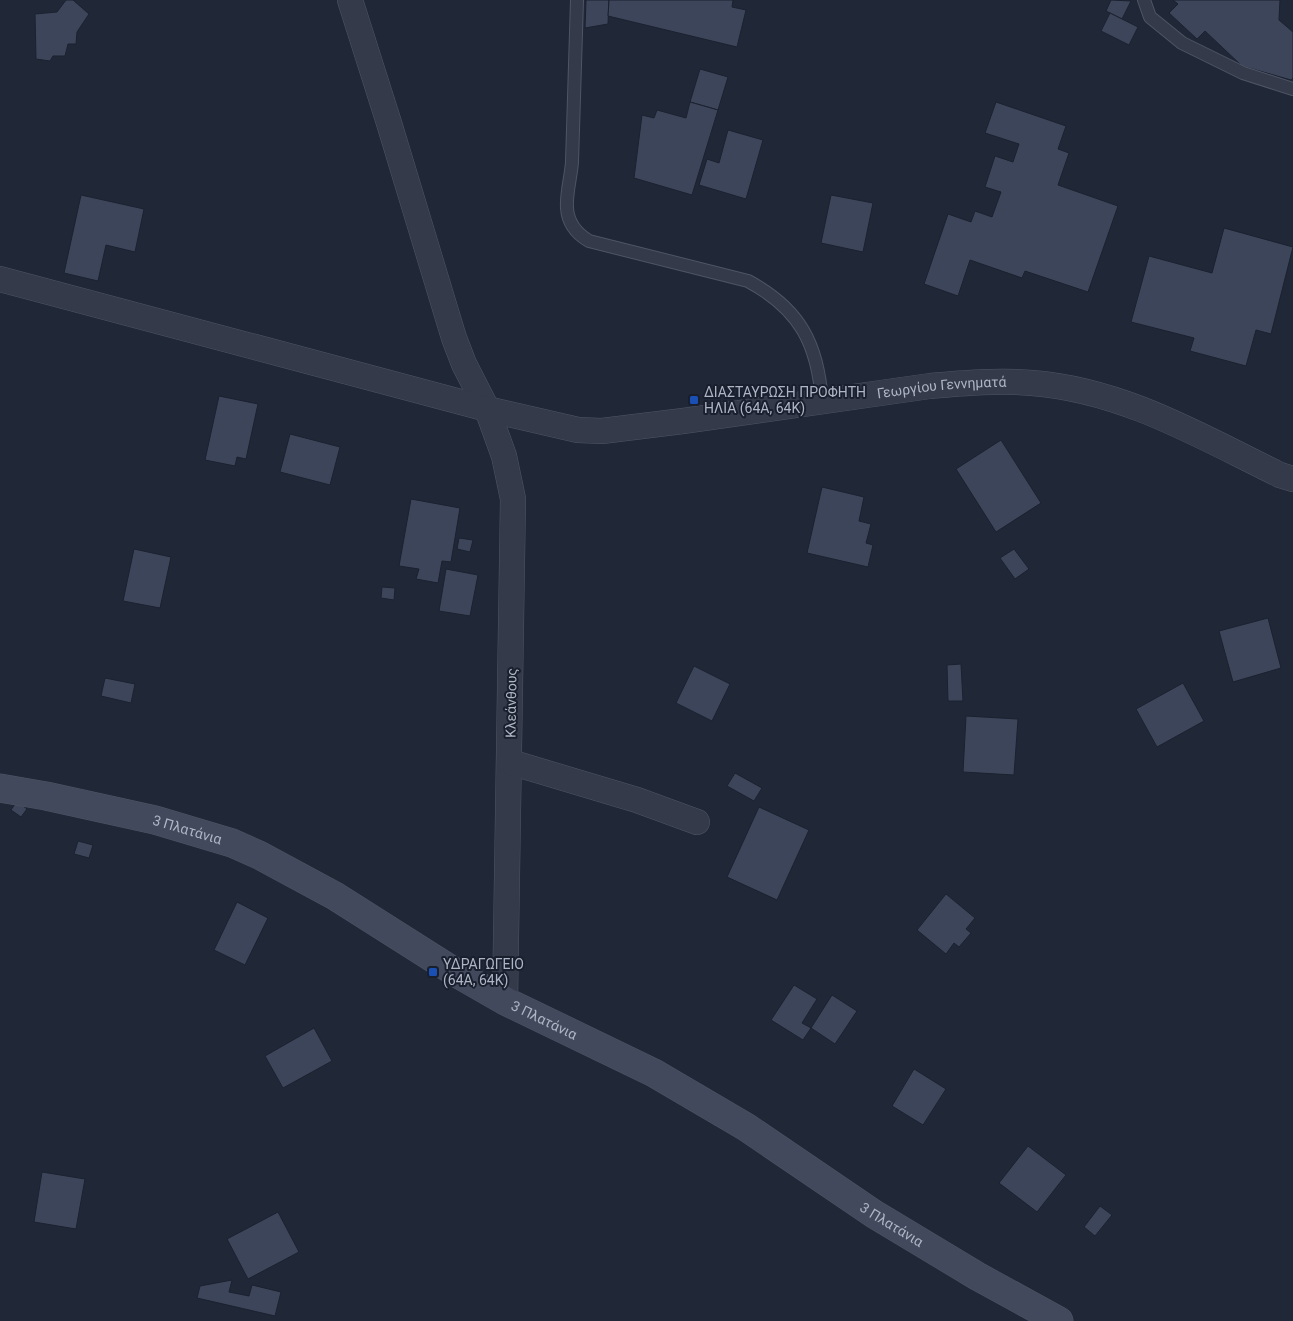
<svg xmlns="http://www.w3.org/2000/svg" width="1293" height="1321" viewBox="0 0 1293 1321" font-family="Roboto,sans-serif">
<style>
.building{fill:#3c4559;stroke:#1b212f}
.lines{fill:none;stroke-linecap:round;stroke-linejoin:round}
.lane-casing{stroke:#4e5563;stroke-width:14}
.street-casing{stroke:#4e5563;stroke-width:26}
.secondary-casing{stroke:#4e5563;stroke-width:29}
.lane{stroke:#343a49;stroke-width:12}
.street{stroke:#343a49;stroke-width:25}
.secondary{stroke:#42495c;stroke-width:28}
.transit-dot{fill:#1a4fb4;stroke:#191f2d;stroke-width:2}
.labels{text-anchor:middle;stroke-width:4;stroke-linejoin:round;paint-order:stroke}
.street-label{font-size:14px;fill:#aeb5c5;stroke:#191f2d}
.poi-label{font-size:14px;fill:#aeb5c5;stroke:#191f2d;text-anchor:start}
</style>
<rect width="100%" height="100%" fill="#202838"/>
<!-- building -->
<g class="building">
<polygon points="66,0 73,0 89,14 77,32 76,44 68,44 65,56 53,56 50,61 36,59 35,14 57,12"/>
<polygon points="586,0 609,0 608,24 585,28"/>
<polygon points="609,0 733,0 732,7 746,10 737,47 608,16"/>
<polygon points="1111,0 1131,1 1122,19 1106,11"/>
<polygon points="1173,0 1280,0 1279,20 1293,32 1293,78 1291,80 1242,66 1205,31 1197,39 1169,13 1178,4"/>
<polygon points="1110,13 1138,27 1129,45 1101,31"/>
<polygon points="700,69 728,77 718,110 690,102"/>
<polygon points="690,102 718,110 692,195 634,178 642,115 654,118 657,110 686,118"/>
<polygon points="996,102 1066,126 1058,149 1069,153 1058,185 1118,206 1088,292 1025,271 1022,278 970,260 958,296 924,284 948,214 971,222 975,211 992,217 1001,192 985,187 995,156 1013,162 1019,144 985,133"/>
<polygon points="728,130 763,140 746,199 699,185 707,159 719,163"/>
<polygon points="81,195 144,209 135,252 106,245 98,281 64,273"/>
<polygon points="831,195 873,203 863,252 821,243"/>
<polygon points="1224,228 1293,247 1271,334 1256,330 1246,366 1190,351 1194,338 1131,322 1149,256 1212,273"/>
<polygon points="219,396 258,404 246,459 237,457 235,466 205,460"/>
<polygon points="290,434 340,447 330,485 280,472"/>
<polygon points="1001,440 1041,503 996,532 956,469"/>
<polygon points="822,487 864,497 859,521 871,524 866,543 873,545 868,567 807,553"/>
<polygon points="411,499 460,508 451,562 442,561 438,583 416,579 419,569 399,566"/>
<polygon points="459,538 473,540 470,552 457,549"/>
<polygon points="134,549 171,557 160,608 123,601"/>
<polygon points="1014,549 1029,569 1015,579 1000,558"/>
<polygon points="446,569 478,575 470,616 439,611"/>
<polygon points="382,587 395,588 394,600 381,598"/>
<polygon points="1268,618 1281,668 1233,682 1219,631"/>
<polygon points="961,664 963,701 948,701 947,665"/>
<polygon points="694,666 730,684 712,721 676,703"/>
<polygon points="105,678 135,684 131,703 101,696"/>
<polygon points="1183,683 1204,721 1157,747 1136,709"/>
<polygon points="966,716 1018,719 1014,775 963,772"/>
<polygon points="735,773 762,788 754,801 727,786"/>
<polygon points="17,801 27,809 21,817 11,810"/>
<polygon points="759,807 809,830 777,900 727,877"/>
<polygon points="78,841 93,845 89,858 74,854"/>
<polygon points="946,894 975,918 966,929 971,933 959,947 954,943 946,954 917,930"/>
<polygon points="237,902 268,918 245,965 214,950"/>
<polygon points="794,985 817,999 802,1023 811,1028 803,1040 771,1020"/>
<polygon points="832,995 857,1011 835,1044 811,1028"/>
<polygon points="314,1028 332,1061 283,1088 265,1056"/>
<polygon points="914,1069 946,1089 923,1125 892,1106"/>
<polygon points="1028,1146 1066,1175 1037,1212 999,1183"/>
<polygon points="42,1172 85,1179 76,1229 34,1222"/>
<polygon points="1100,1206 1112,1215 1095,1236 1084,1227"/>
<polygon points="278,1212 299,1252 248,1279 227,1239"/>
<polygon points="232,1280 229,1292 249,1296 252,1285 281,1292 275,1316 197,1298 200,1286"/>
</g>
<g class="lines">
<!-- lane casing -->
<g class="lane-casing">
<g id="lane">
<path d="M577 0C575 54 574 108 572 162 571 177 566 193 567 208 568 223 577 234 589 241L748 281C800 309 818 344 822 402"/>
<polyline points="1144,0 1150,17 1182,43 1243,73 1293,89"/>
</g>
</g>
<!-- street casing -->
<g class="street-casing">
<g id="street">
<polyline points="350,0 389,123 454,338 464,364 487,409 504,456 513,499 505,1001"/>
<path id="s1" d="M0 279 487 409 578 430 602 431 683 421 930 386C964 383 999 380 1032 383 1123 390 1200 436 1280 475L1293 479"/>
<polyline points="510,762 637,800 697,822"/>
</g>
</g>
<!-- secondary casing -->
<g class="secondary-casing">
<g id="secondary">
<path id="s2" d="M0 788 46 796 155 820 232 843 259 855 335 896 458 974 505 1001 654 1073 746 1127 874 1214 977 1276 1059 1321"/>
</g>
</g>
<!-- lane -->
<use href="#lane" class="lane"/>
<!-- street -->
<use href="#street" class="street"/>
<!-- secondary -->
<use href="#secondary" class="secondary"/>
</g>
<!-- markers -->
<g class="transit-dot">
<rect x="689" y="395" width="10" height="10" rx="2.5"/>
<rect x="428" y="967" width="10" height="10" rx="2.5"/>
</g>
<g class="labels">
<!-- street labels -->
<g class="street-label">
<text dy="5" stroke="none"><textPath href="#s1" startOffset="964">Γεωργίου Γεννηματά</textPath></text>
<text transform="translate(511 703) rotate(-89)" y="5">Κλεάνθους</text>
<text dy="5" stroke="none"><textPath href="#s2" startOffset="192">3 Πλατάνια</textPath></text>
<text dy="5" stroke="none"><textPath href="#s2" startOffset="598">3 Πλατάνια</textPath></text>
<text dy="5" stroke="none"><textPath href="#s2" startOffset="1002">3 Πλατάνια</textPath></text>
</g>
<!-- poi labels -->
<g class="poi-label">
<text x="704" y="397">ΔΙΑΣΤΑΥΡΩΣΗ ΠΡΟΦΗΤΗ<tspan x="704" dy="16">ΗΛΙΑ (64Α, 64Κ)</tspan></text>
<text x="443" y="969">ΥΔΡΑΓΩΓΕΙΟ<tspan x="443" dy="16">(64Α, 64Κ)</tspan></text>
</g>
</g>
</svg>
